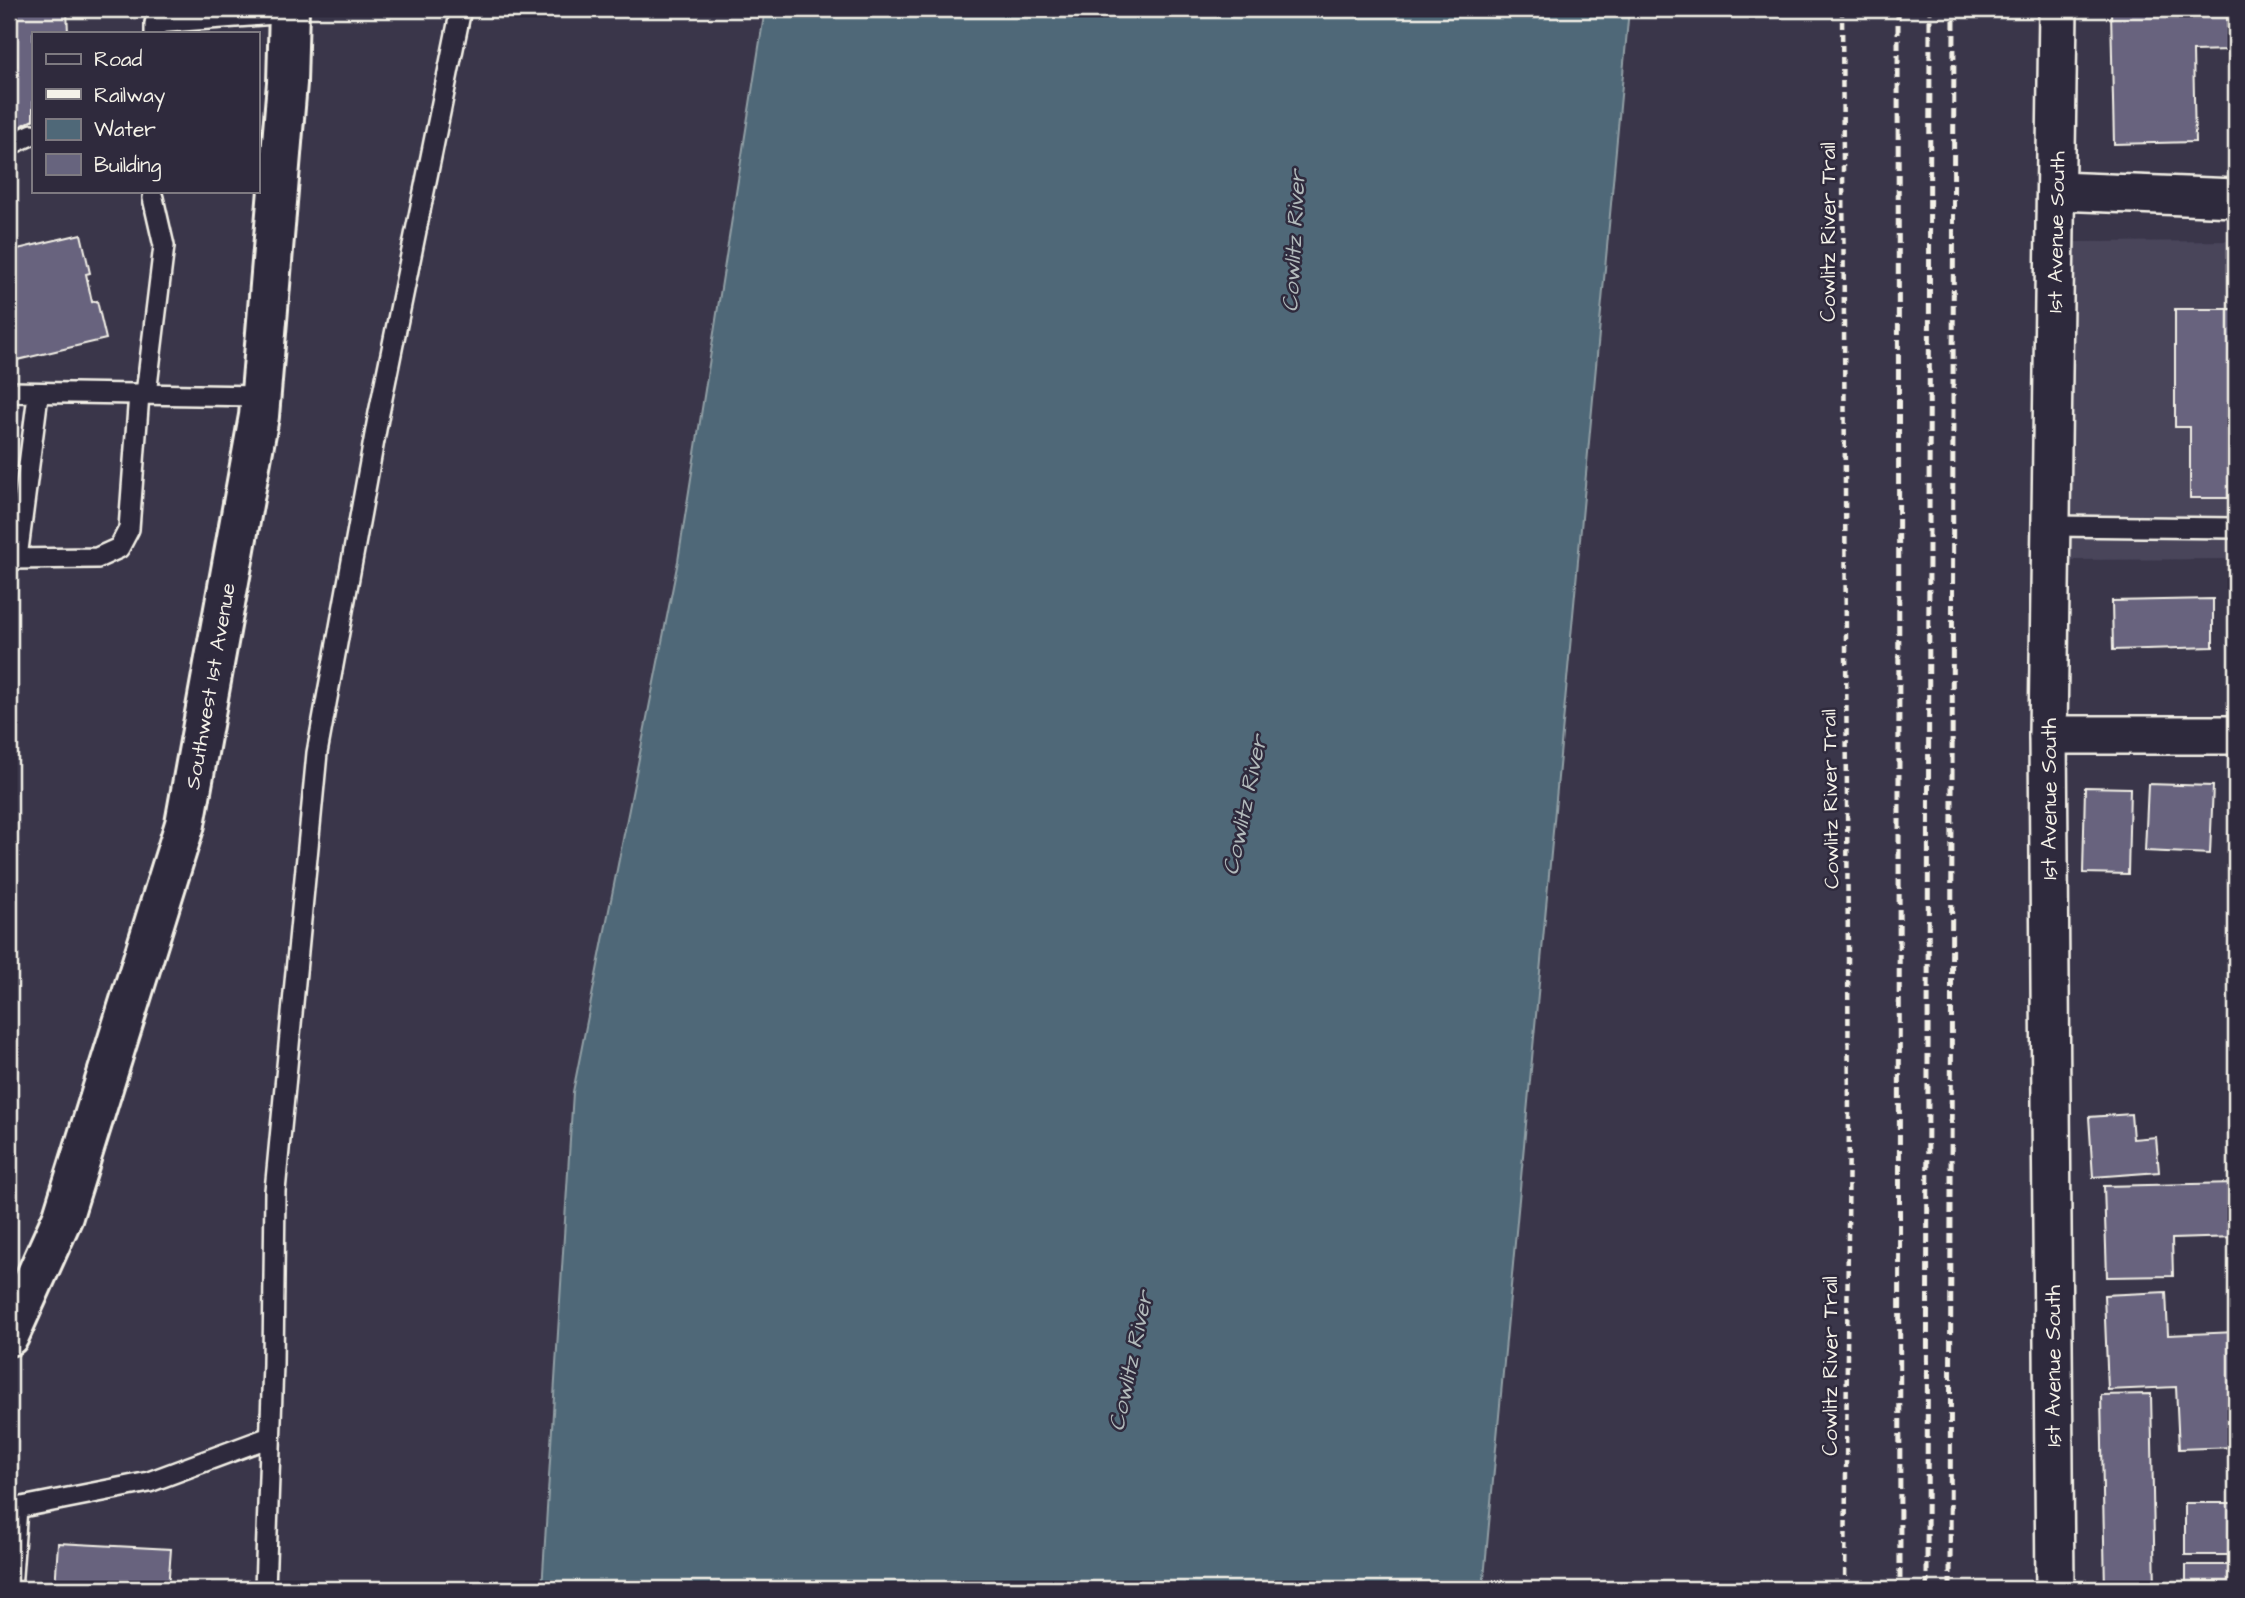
<svg xmlns="http://www.w3.org/2000/svg" width="2245" height="1598" viewBox="0 0 2245 1598" font-family="'Architects Daughter',sans-serif">
<style>
.built{fill:#48445a}
.water{fill:#4f6878;stroke:#919fa5;stroke-width:2}
.building{fill:#67647e;stroke:#f4f1e8;stroke-width:2}
.lines{fill:none;stroke-linecap:round;stroke-linejoin:round}
.service-casing{stroke:#f4f1e8;stroke-width:24}
.minor-casing{stroke:#f4f1e8;stroke-width:42}
.secondary-casing{stroke:#f4f1e8;stroke-width:44}
.path{stroke:#f4f1e8;stroke-width:4.5;stroke-dasharray:7 5;stroke-linecap:butt}
.service{stroke:#2f2a3d;stroke-width:19}
.minor{stroke:#2f2a3d;stroke-width:37}
.secondary{stroke:#2f2a3d;stroke-width:38}
.rail{stroke:#f4f1e8;stroke-width:5;stroke-dasharray:10 5;stroke-linecap:butt}
.labels{text-anchor:middle;stroke-width:5;stroke-linejoin:round;paint-order:stroke}
.street-label{font-size:21px;fill:#f4f1e8;stroke:#2f2a3d}
.water-label{font-size:23px;font-style:italic;fill:#b2babb;stroke:#2f2a3d}
</style>
<rect width="100%" height="100%" fill="#3a364a"/>
<filter id="ink" filterUnits="userSpaceOnUse"><feTurbulence type="fractalNoise" baseFrequency=".0143" numOctaves="2"/><feDisplacementMap in="SourceGraphic" scale="14" xChannelSelector="R" yChannelSelector="G"/><feConvolveMatrix kernelMatrix="1 2 1 2 8 2 1 2 1" color-interpolation-filters="sRGB"/></filter>
<g filter="url(#ink)">
<!-- built -->
<polygon class="built" points="2236,241 2236,559 2069,560 2074,242"/>
<!-- water -->
<polygon class="water" points="765,9 1629,9 1483,1589 542,1589 573,1092 678,561"/>
<!-- building -->
<g class="building">
<polygon points="9,9 67,9 68,33 33,33 33,120 9,132 9,71 17,66 15,39 9,40"/>
<polygon points="2227,9 2228,50 2193,51 2195,142 2114,144 2111,12"/>
<polygon points="81,234 90,273 86,274 92,302 97,301 106,339 9,362 9,251"/>
<polygon points="2175,309 2236,309 2236,498 2190,498 2190,427 2175,427"/>
<polygon points="2213,599 2213,647 2113,650 2112,601"/>
<polygon points="2148,784 2213,786 2210,854 2145,851"/>
<polygon points="2085,787 2130,788 2128,874 2083,873"/>
<polygon points="2131,1114 2133,1139 2156,1137 2159,1172 2093,1177 2089,1117"/>
<polygon points="2236,1183 2236,1237 2172,1239 2173,1276 2107,1277 2104,1186"/>
<polygon points="2166,1292 2168,1335 2236,1332 2236,1447 2179,1449 2176,1387 2108,1390 2104,1295"/>
<polygon points="2151,1394 2155,1589 2105,1589 2101,1395"/>
<rect x="2185" y="1503" width="51" height="52"/>
<polygon points="58,1543 171,1549 168,1589 55,1589"/>
<rect x="2186" y="1565" width="50" height="24"/>
</g>
<g class="lines">
<!-- service casing -->
<g class="service-casing">
<g id="service">
<polyline points="155,33 155,23 289,13"/>
<polyline points="9,145 33,134"/>
<polyline points="9,392 260,396"/>
<polyline points="146,394 164,246 153,198"/>
<polyline points="2052,526 2236,528"/>
<polyline points="17,558 38,395"/>
<polyline points="9,559 97,558 119,548 129,529 139,394"/>
<polyline points="17,1508 149,1482 270,1437"/>
<polyline points="9,1509 17,1508 11,1589"/>
<polyline points="265,1589 273,1364 275,1191 317,753 379,413 461,9"/>
</g>
</g>
<!-- minor casing -->
<g class="minor-casing">
<g id="minor">
<polyline points="2057,191 2236,198"/>
<polyline points="2048,735 2236,735"/>
<polyline points="2055,1589 2048,735 2058,9"/>
</g>
</g>
<!-- secondary casing -->
<g class="secondary-casing">
<polyline id="secondary" points="9,1336 63,1216 185,824 259,416 287,83 289,9"/>
</g>
<!-- path -->
<polyline class="path" points="1842,9 1849,1117 1845,1589"/>
<!-- service -->
<use href="#service" class="service"/>
<!-- minor -->
<use href="#minor" class="minor"/>
<!-- secondary -->
<use href="#secondary" class="secondary"/>
<!-- rail -->
<g class="rail">
<polyline points="1898,9 1900,1589"/>
<polyline points="1927,1589 1930,9"/>
<polyline points="1950,1589 1954,9"/>
</g>
</g>
</g>
<g class="labels">
<!-- street labels -->
<g class="street-label">
<text transform="translate(1828 232) rotate(-90)" y="7">Cowlitz River Trail</text>
<text transform="translate(2056 232) rotate(-89)" y="7">1st Avenue South</text>
<text transform="translate(210 686) rotate(-80)" y="7">Southwest 1st Avenue</text>
<text transform="translate(1830 799) rotate(-91)" y="7">Cowlitz River Trail</text>
<text transform="translate(2049 799) rotate(-90)" y="7">1st Avenue South</text>
<text transform="translate(1830 1366) rotate(-90)" y="7">Cowlitz River Trail</text>
<text transform="translate(2053 1366) rotate(-90)" y="7">1st Avenue South</text>
</g>
<!-- water labels -->
<g class="water-label">
<text transform="translate(1293 241) rotate(-87)" y="8">Cowlitz River</text>
<text transform="translate(1244 805) rotate(-78)" y="8">Cowlitz River</text>
<text transform="translate(1130 1361) rotate(-78)" y="8">Cowlitz River</text>
</g>
</g>
<!-- margin -->
<rect width="2245" height="1598" fill="none" stroke="#2f2a3d" stroke-width="35"/>
<rect x="18" y="18" width="2210" height="1563" fill="none" stroke="#f4f1e8" stroke-width="2.5" filter="url(#ink)"/>
<!-- legend -->
<rect x="32" y="32" width="228" height="161" fill="#2f2a3d" stroke="#7e7a81" stroke-width="2"/>
<rect x="46" y="54" width="35" height="10" fill="#2f2a3d" stroke="#7e7a81" stroke-width="2"/>
<text x="94" y="66" font-size="21" fill="#f4f1e8">Road</text>
<rect x="46" y="89" width="35" height="10" fill="#f4f1e8" stroke="#7e7a81" stroke-width="2"/>
<text x="94" y="102" font-size="21" fill="#f4f1e8">Railway</text>
<rect x="46" y="119" width="35" height="21" fill="#4f6878" stroke="#7e7a81" stroke-width="2"/>
<text x="94" y="136" font-size="21" fill="#f4f1e8">Water</text>
<rect x="46" y="154" width="35" height="21" fill="#67647e" stroke="#7e7a81" stroke-width="2"/>
<text x="94" y="172" font-size="21" fill="#f4f1e8">Building</text>
</svg>
